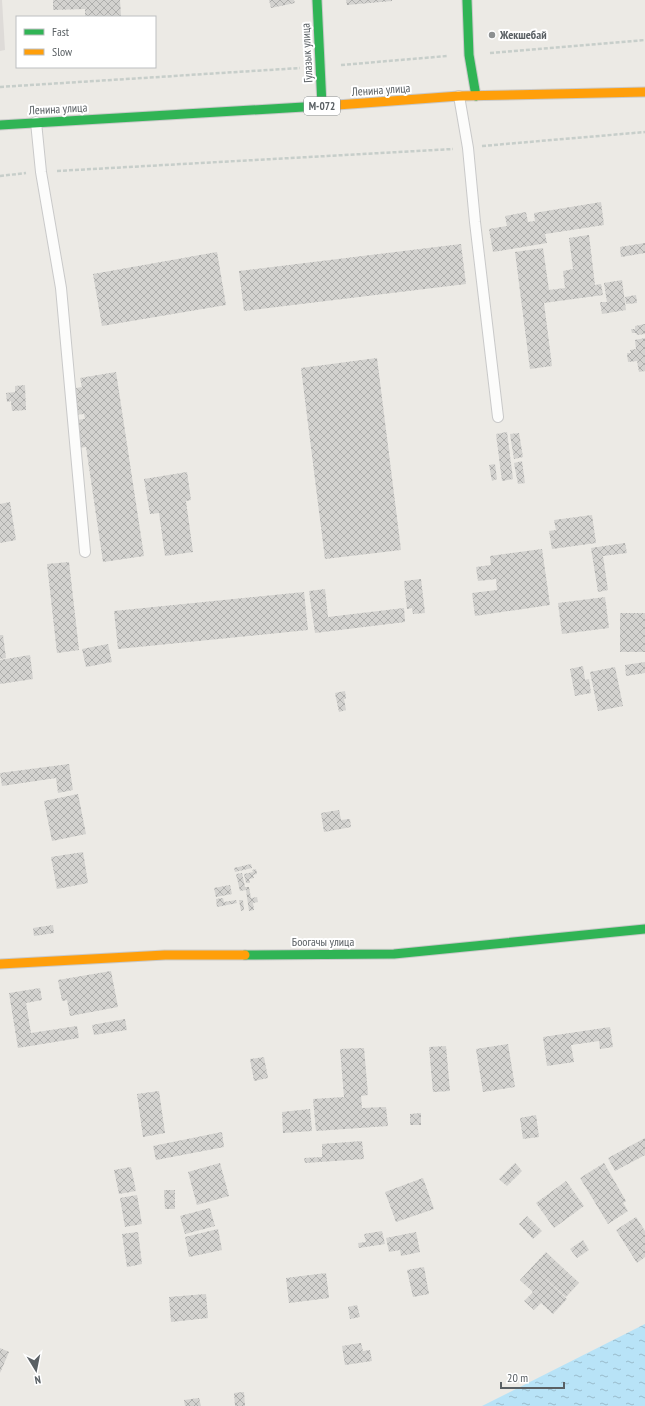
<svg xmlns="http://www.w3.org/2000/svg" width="645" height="1406" viewBox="0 0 645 1406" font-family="'PT Sans Narrow',sans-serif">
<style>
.industrial{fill:#dedbd8}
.water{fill:url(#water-ripples)}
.building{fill:url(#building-cross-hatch)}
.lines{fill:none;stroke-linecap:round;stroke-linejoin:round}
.lane-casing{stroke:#c9c9c9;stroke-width:12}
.fast-casing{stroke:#c9c9c9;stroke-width:11}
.slow-casing{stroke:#c9c9c9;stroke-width:11}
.path{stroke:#c7ceca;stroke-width:2.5;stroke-dasharray:4 2;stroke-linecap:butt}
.lane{stroke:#fcfcfb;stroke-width:10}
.fast{stroke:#30b455;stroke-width:9}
.slow{stroke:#ff9f0a;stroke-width:9}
.poi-dot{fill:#8d9091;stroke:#fff;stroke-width:1.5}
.labels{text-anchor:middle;stroke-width:4;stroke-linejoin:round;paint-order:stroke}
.shield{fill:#fff;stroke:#8c9092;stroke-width:1}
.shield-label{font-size:11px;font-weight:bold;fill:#5a6064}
.poi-label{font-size:12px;font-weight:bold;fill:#5a6064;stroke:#fff;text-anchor:start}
.street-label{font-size:12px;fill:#5a6064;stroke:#fff}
</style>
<defs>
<pattern id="water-ripples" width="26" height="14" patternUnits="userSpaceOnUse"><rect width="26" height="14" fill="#b8e3f7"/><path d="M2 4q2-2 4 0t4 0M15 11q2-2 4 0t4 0" fill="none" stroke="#9bc"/></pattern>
<pattern id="building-cross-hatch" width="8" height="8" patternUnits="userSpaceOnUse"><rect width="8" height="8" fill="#d3d2cf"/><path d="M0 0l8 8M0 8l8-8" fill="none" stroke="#aeaeac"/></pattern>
</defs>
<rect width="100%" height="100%" fill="#eceae5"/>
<!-- industrial -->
<polygon class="industrial" points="0,0 2,0 5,50 0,51"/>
<!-- water -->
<polygon class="water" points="645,1324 645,1406 482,1406"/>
<!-- building -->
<g class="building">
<polygon points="53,0 120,0 121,16 85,17 85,9 53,10"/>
<polygon points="269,0 294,0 295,3 271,8"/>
<polygon points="346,0 392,0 392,1 347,5"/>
<polygon points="601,202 604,225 545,234 547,243 493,252 489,229 507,226 505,216 526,212 528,222 535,221 534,213"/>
<polygon points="589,235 595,285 601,284 603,295 544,303 552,366 530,369 515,252 543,248 549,290 565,288 563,271 573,269 569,238"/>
<polygon points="645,243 645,253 621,257 620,247"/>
<polygon points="461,244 466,284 244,311 239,271"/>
<polygon points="217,252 226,305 102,326 93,274"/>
<polygon points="622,280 626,310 602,314 600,302 607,302 604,283"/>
<polygon points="636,295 637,303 626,304 625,297"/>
<polygon points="645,324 645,334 637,335 636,333 632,333 631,329 635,329 635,326"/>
<polygon points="645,338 645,371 639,372 637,361 628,362 627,353 631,353 630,350 636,349 635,340"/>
<polygon points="377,358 401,550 325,559 301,368"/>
<polygon points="116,372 144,556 103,562 86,447 80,448 75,420 85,419 84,414 74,415 70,389 82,387 80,378"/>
<polygon points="25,385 26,410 12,411 11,401 7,402 6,393 15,392 15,386"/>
<polygon points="507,432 513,479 502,481 496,434"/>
<polygon points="519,433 523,457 514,459 510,434"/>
<polygon points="522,461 525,483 518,484 514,463"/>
<polygon points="495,464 497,479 492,481 489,465"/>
<polygon points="187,472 191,500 186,501 193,552 165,556 159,513 150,514 144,479"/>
<polygon points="10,502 16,540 0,543 0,504"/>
<polygon points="592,515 596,543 552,549 549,531 556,530 554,520"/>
<polygon points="625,543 627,553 603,556 608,590 598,592 591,548"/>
<polygon points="542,549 550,605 475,616 472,593 497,590 496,579 478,581 476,567 491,565 490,556"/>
<polygon points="69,562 79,650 57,653 47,564"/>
<polygon points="421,579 425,613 413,614 412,608 407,609 404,581"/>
<polygon points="325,589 328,617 404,608 405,622 315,633 309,591"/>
<polygon points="304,592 308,630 118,649 114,611"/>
<polygon points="605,597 609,628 562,634 558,603"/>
<rect x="620" y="613" width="25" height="39"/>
<polygon points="0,635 3,635 6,658 0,659"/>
<polygon points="108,644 112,662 86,667 82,649"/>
<polygon points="30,655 33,679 0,684 0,660"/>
<polygon points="645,662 645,673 626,676 625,665"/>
<polygon points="583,666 585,680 589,679 591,693 575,696 570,669"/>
<polygon points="615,667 623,706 598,711 590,672"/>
<polygon points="345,691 346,699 344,699 346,710 339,712 335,693"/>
<polygon points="69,764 73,790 58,793 56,778 2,786 0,773"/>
<polygon points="78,794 86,834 52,841 44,801"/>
<polygon points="339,810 341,820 350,819 351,827 324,832 321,813"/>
<polygon points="83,852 88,883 57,889 51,857"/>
<polygon points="251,864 252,868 235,872 234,868"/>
<polygon points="256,869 257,874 253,875 254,878 249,879 250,883 246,883 244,874 253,872 252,870"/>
<polygon points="242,873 245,887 249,887 251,898 257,897 258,902 253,903 254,910 249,911 246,890 240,891 236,874"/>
<polygon points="230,885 232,894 216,897 214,888"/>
<polygon points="223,898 224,902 236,900 237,903 217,907 216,899"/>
<polygon points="239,900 243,900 244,910 241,911"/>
<polygon points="53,925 54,933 34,936 33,928"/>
<polygon points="111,971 118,1007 70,1016 67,1000 62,1001 58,980"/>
<polygon points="40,988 42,1000 26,1003 31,1033 77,1026 79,1038 18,1048 9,993"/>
<polygon points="125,1019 127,1030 94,1035 92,1025"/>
<polygon points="610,1027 613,1047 600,1049 599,1041 571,1045 574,1062 547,1066 543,1037"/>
<polygon points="508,1044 515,1087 483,1092 476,1049"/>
<polygon points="446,1046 450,1091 433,1092 429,1047"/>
<polygon points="364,1048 368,1095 361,1096 362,1108 386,1107 388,1126 316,1131 313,1099 344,1097 340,1049"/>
<polygon points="264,1057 268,1078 254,1081 250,1059"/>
<polygon points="159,1091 165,1133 143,1137 137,1094"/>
<polygon points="310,1109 312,1131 283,1133 282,1112"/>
<polygon points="421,1113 421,1125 410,1125 410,1114"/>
<polygon points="536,1115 539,1137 523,1139 520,1118"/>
<polygon points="222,1132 224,1147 156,1160 153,1146"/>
<polygon points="645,1138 645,1155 615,1171 608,1158"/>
<polygon points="362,1141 364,1159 305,1163 304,1158 322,1157 322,1144"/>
<polygon points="220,1163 229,1196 197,1205 188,1172"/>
<polygon points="515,1163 522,1171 507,1186 499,1179"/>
<polygon points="604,1163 626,1201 623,1203 628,1211 608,1224 580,1178"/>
<polygon points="131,1167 136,1191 119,1194 114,1170"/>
<polygon points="423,1178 434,1209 396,1222 385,1192"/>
<polygon points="566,1181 584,1206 554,1228 536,1203"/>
<polygon points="164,1190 175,1190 175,1209 165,1209"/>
<polygon points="137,1195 142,1224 125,1227 120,1198"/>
<polygon points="210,1208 215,1226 185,1234 180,1216"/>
<polygon points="527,1216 542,1231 533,1239 519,1224"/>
<polygon points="636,1217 645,1231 645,1257 637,1263 616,1230"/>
<polygon points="218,1229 222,1250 189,1257 185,1237"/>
<polygon points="382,1231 385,1244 359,1248 358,1243 366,1242 364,1234"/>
<polygon points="138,1232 142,1264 127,1267 122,1234"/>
<polygon points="416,1232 420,1252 401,1256 400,1250 389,1252 386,1238"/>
<polygon points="583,1240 589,1250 577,1258 570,1249"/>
<polygon points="546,1252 579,1283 566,1297 537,1271 567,1299 553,1314 541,1303 534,1310 524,1301 533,1292 520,1280"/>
<polygon points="424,1267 429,1294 413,1297 407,1270"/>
<polygon points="326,1273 329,1298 289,1303 286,1278"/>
<polygon points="206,1294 208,1318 171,1322 169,1297"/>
<polygon points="357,1305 360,1317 350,1319 348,1307"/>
<polygon points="361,1343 363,1351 370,1350 372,1361 345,1365 342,1346"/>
<polygon points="0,1348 9,1352 0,1373"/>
<polygon points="244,1392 245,1406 235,1406 234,1393"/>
<polygon points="199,1398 201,1406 185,1406 184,1400"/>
</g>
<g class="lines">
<!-- lane casing -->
<g class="lane-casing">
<g id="lane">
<polyline points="459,96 468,148 475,222 498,417"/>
<polyline points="36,122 41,172 61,288 85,552"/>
</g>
</g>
<!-- fast casing -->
<g class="fast-casing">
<g id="fast">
<polyline points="317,0 322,106"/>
<polyline points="467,0 469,55 476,96"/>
<polyline points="0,125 337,105"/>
<polyline points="245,955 394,954 645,929"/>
</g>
</g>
<!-- slow casing -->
<g class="slow-casing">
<g id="slow">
<polyline points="337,105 459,96 645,92"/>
<polyline points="0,964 165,955 245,955"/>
</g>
</g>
<!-- path -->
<g class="path">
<polyline points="490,53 645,40"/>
<polyline points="341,65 447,56"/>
<polyline points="0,87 300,68"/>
<polyline points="482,146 645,132"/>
<polyline points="57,171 453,149"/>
<polyline points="0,176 26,173"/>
</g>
<!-- lane -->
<use href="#lane" class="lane"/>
<!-- fast -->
<use href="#fast" class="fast"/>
<!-- slow -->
<use href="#slow" class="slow"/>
</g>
<!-- markers -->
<circle class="poi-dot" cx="492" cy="35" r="4"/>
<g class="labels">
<!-- shield labels -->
<rect class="shield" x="304" y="97" width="36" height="18" rx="3"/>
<g class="shield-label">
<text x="322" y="110">М-072</text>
</g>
<!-- poi labels -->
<g class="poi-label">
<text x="500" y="39">Жекшебай</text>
</g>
<!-- street labels -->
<g class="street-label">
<text transform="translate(307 53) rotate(-93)" y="4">Гулазык улица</text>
<text transform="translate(381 90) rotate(-4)" y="4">Ленина улица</text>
<text transform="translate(58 109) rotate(-3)" y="4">Ленина улица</text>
<text x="323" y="946">Боогачы улица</text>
</g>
</g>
<!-- legend -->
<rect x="16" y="16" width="140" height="52" fill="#ffffff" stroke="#bdbfc1"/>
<rect x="24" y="29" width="20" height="6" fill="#30b455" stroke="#bdbfc1"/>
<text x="52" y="36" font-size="12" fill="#5a6064">Fast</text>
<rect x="24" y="49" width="20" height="6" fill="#ff9f0a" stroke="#bdbfc1"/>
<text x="52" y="56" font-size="12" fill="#5a6064">Slow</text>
<!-- north arrow -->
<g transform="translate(36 1370) rotate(170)" stroke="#ffffff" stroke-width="3" paint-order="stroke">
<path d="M0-3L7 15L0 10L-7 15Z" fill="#5a6064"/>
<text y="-6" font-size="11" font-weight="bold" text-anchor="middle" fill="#5a6064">N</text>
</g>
<!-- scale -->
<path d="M501 1382v6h63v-6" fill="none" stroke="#5a6064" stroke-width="2"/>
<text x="507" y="1382" font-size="12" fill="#5a6064" stroke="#ffffff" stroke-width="3" paint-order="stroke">20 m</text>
</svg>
